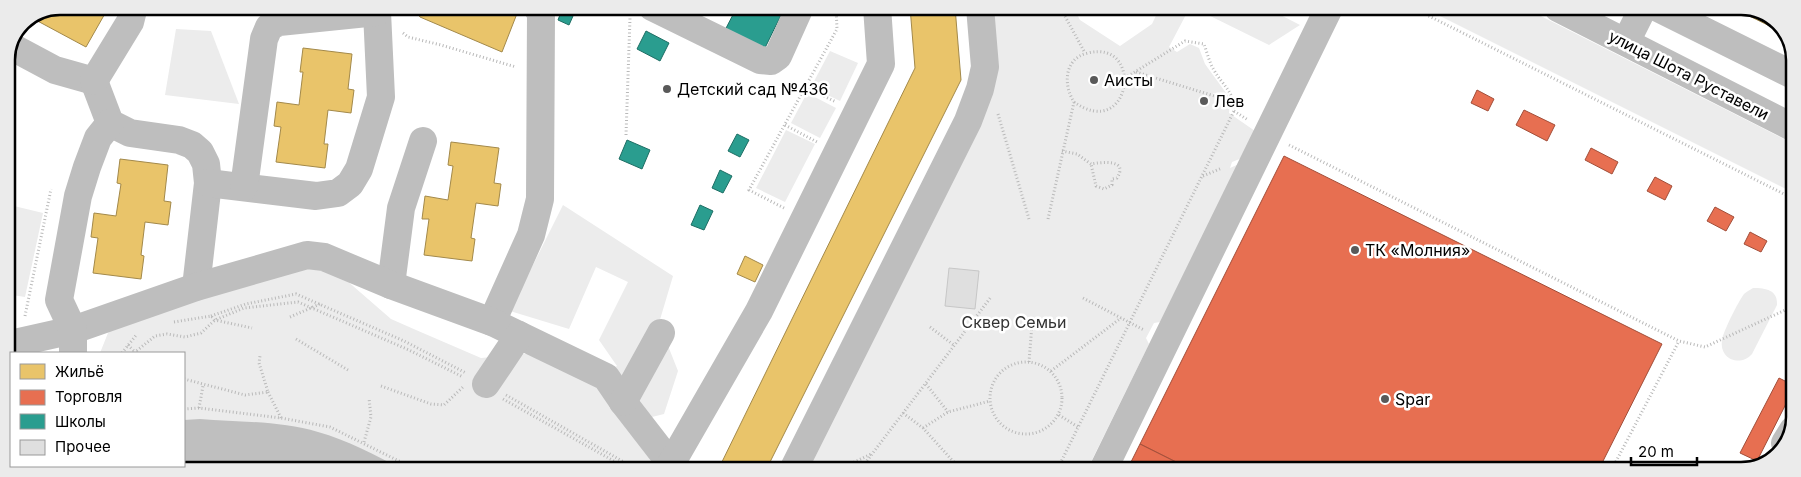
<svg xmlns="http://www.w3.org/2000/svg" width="1801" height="477" viewBox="0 0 1801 477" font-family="Inter,sans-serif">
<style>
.green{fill:#ececec}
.water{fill:#bfbfbf}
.homes{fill:#e9c46a;stroke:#a3894a}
.shops{fill:#e76f51;stroke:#a24e39}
.schools{fill:#2a9d8f;stroke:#1d6e64}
.building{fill:#dfdfdf;stroke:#c7c7c7}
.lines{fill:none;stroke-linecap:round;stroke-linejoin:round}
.path{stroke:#b9b9b9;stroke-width:3;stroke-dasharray:1 2.5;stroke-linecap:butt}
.minor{stroke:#bebebe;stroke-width:28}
.poi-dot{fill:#595959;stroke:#fff;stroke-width:2}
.labels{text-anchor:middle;stroke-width:5;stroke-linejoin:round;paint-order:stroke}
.street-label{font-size:16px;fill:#000;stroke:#fff}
.poi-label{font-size:16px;fill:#000;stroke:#fff;text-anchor:start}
.park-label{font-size:16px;fill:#333;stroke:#fff}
.rim{fill:none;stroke:#000;stroke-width:2.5}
</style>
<rect width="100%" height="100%" fill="#fff"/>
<!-- green -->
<g class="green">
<polygon points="987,7 1073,7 1080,20 1120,46 1152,24 1160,7 1190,7 1169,47 1177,52 1190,44 1199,48 1205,64 1229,97 1213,93 1217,99 1230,103 1229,113 1255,131 1242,158 1232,162 1230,168 1239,164 1160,322 1154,323 1146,338 1149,344 1087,470 800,470 987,94"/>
<polygon points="1192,7 1265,7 1300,25 1269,45"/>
<polygon points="1424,8 1525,8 1794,144 1794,193"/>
<polygon points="176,29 211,31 239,104 165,95"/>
<polygon points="830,51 858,63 840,101 811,87"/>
<polygon points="807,93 836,108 820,138 791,123"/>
<polygon points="786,130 815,144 785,202 756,188"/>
<polygon points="563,205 673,276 659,323 678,371 664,414 628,423 667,470 66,469 66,466 184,466 184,353 100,353 108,333 115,325 311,263 330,266 391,319 416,330 481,358 533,353 590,382 617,366 599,340 628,282 596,267 569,329 510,311"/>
<polygon points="14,206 43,213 25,297 6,294 6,223"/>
<path d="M1753 288C1766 288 1778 290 1777 305L1752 354C1741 367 1719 360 1722 340 1723 332 1738 302 1744 294 1746 292 1750 290 1753 288Z"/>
</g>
<!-- water -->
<path class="water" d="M200 419C238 422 281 421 318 432 347 440 375 455 402 469H115L116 466H184V420Z"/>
<!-- homes -->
<g class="homes">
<polygon points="60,6 101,6 107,10 86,47 32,18"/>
<polygon points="412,7 507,7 518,11 502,52 420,17"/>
<polygon points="910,7 955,7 961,80 766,470 718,470 915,68"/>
<polygon points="1733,8 1755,8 1782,25 1786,34"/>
<polygon points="303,48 352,54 348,89 354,90 351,113 328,110 324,144 328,144 325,168 276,162 281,127 274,126 277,102 299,105 303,72 300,72"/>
<polygon points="451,142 499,148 494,183 501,184 498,206 476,203 471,238 475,239 472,261 424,255 429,219 422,219 425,196 448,200 453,166 448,165"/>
<polygon points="120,159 168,165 164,201 171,202 168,225 145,222 141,255 144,256 141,279 93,273 98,238 91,237 94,213 116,216 121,184 117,183"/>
<polygon points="745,256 763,265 755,282 737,274"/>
<polygon points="6,377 11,378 11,433 6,421"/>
</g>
<!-- shops -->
<g class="shops">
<polygon points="1477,90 1494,99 1488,111 1471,103"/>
<polygon points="1524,110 1555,125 1547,141 1516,125"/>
<polygon points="1591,148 1618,162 1612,174 1585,160"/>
<polygon points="1284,156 1662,344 1598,471 1192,470 1140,444"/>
<polygon points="1655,177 1672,186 1665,200 1647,191"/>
<polygon points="1715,207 1734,217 1726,231 1707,221"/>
<polygon points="1750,232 1767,241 1761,252 1744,244"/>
<polygon points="1779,378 1793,385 1793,390 1757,461 1740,453"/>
<polygon points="1140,444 1192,470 1127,470"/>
</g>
<!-- schools -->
<g class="schools">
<polygon points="563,7 577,7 569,25 558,20"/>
<polygon points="737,7 785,7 762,54 723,34"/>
<polygon points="646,31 669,43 660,61 637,49"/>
<polygon points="737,134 749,140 740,157 728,151"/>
<polygon points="627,140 650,150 642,169 619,159"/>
<polygon points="720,170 732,176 723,193 712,188"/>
<polygon points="700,205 713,211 704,230 691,225"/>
</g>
<!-- building -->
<polygon class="building" points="949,268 979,271 975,309 945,306"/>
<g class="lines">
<!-- path -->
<g class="path">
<polyline points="1060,7 1085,53"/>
<polyline points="1413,8 1794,199"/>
<polyline points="403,33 408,37 441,45 516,67"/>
<polyline points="1136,72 1234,102"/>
<polyline points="805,87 836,102"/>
<polyline points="1234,111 1248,120"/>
<polyline points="998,114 1029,219"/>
<polyline points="785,125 817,142"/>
<polyline points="626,135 630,18"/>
<polyline points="1289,145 1679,341 1705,347 1794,306"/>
<path d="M1062 151 1077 154 1091 164C1102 162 1129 159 1117 178L1112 179V185L1104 189 1096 186 1091 164"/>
<polyline points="1203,176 1222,168"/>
<polyline points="784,208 749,190 837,29 836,7"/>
<polyline points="6,215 11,205"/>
<path d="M1048 219 1074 102C1063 85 1064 58 1088 53 1145 39 1131 142 1074 102"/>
<polyline points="1083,298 1144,330"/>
<polyline points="25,316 51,189"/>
<polyline points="211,316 246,304 296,294 404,341 466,373"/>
<polyline points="290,317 320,304"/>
<polyline points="174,322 211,316 215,320 252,328"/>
<polyline points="930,327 955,346"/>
<polyline points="296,339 348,370"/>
<polyline points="128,345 136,353"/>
<polyline points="122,353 137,334"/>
<polyline points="134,353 155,336 167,334 185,337 201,333 215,320 244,308 298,302 409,350 463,377"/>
<circle cx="1026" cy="398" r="36"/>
<polyline points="1029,362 1032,324"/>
<polyline points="1051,371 1121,318"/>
<polyline points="184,379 245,395 268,392 259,363 260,356"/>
<polyline points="926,384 948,412"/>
<polyline points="381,386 431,404 444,405 463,387"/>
<polyline points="268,392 281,418"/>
<polyline points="506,395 638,470"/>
<polyline points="503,399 630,470"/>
<polyline points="199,408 203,386"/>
<polyline points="184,409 199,408 281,418 330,427 415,469"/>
<polyline points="903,413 923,428 961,470"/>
<polyline points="1059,415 1078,427"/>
<polyline points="923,428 948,412 990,401"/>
<polyline points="364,442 371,417 369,398"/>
<polyline points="103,469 105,466"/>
<polyline points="838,470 871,454"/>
<polyline points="862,470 866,462 991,297"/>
<path d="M1057 470 1234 111C1235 92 1222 85 1214 70 1209 62 1207 52 1204 44L1185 41 1125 78"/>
<polyline points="1611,471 1679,341"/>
</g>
<!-- minor -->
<g class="minor">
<polyline points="652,7 760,60 771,61 778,56 800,7"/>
<polyline points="1558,8 1794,128"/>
<polyline points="1658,8 1795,76"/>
<polyline points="1626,42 1643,8"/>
<polyline points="12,47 55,70 94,81"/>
<polyline points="94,81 110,123 130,133 179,140 192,145 200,152 206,164 208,183 196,287"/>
<polyline points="94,81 130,22 134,6"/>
<polyline points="208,183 316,196 338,193 350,184 359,169 381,97 377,12 374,7"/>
<polyline points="244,187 264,39 269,27 279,22 377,12"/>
<polyline points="391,285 401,208 423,141"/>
<polyline points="492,322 531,235 540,199 541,14 537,7"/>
<polyline points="6,345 73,330 196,287 307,255 324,257 391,285 492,322 606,377 623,402 671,464"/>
<polyline points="73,353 73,330 59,300 78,196 87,167 98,138 110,123"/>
<polyline points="486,384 519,335"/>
<polyline points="623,402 661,333"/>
<polyline points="1785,443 1793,430"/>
<polyline points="58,469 58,466"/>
<polyline points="678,470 671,464 759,311 881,64 877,7"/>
<polyline points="793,470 968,121 980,89 985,67 980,7"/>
<polyline points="1103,470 1329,8"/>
</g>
</g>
<!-- markers -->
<g class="poi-dot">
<circle cx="1094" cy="80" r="5"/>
<circle cx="667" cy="89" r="5"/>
<circle cx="1204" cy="101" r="5"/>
<circle cx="1355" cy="250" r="5"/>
<circle cx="1385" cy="399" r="5"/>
</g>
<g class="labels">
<!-- street labels -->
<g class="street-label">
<text transform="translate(1689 75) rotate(27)" y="6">улица Шота Руставели</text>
</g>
<!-- poi labels -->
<g class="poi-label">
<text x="1104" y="86">Аисты</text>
<text x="677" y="95">Детский сад №436</text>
<text x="1214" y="107">Лев</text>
<text x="1365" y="256">ТК «Молния»</text>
<text x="1395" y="405">Spar</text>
</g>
<!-- park labels -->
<g class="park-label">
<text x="1014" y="328">Сквер Семьи</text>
</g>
</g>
<!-- crop -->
<path d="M0 0H1801V477H0ZM60 15H1741A45 45 0 0 1 1786 60V417A45 45 0 0 1 1741 462H60A45 45 0 0 1 15 417V60A45 45 0 0 1 60 15Z" fill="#ebebeb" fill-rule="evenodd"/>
<path class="rim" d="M60 15H1741A45 45 0 0 1 1786 60V417A45 45 0 0 1 1741 462H60A45 45 0 0 1 15 417V60A45 45 0 0 1 60 15Z"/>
<!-- legend -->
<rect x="10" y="352" width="175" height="115" fill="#ffffff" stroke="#999999"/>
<rect x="20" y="364" width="25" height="15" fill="#e9c46a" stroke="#999999"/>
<text x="55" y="377" font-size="15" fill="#000000">Жильё</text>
<rect x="20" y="390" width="25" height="15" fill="#e76f51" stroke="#999999"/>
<text x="55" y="402" font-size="15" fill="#000000">Торговля</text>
<rect x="20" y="414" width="25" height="15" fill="#2a9d8f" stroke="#999999"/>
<text x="55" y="427" font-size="15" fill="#000000">Школы</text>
<rect x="20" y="440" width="25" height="15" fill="#dfdfdf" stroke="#999999"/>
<text x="55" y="452" font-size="15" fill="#000000">Прочее</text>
<!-- scale -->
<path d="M1631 457v8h66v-8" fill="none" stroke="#000000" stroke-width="2.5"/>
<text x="1638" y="457" font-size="15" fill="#000000" stroke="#ffffff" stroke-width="4" paint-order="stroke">20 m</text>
</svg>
